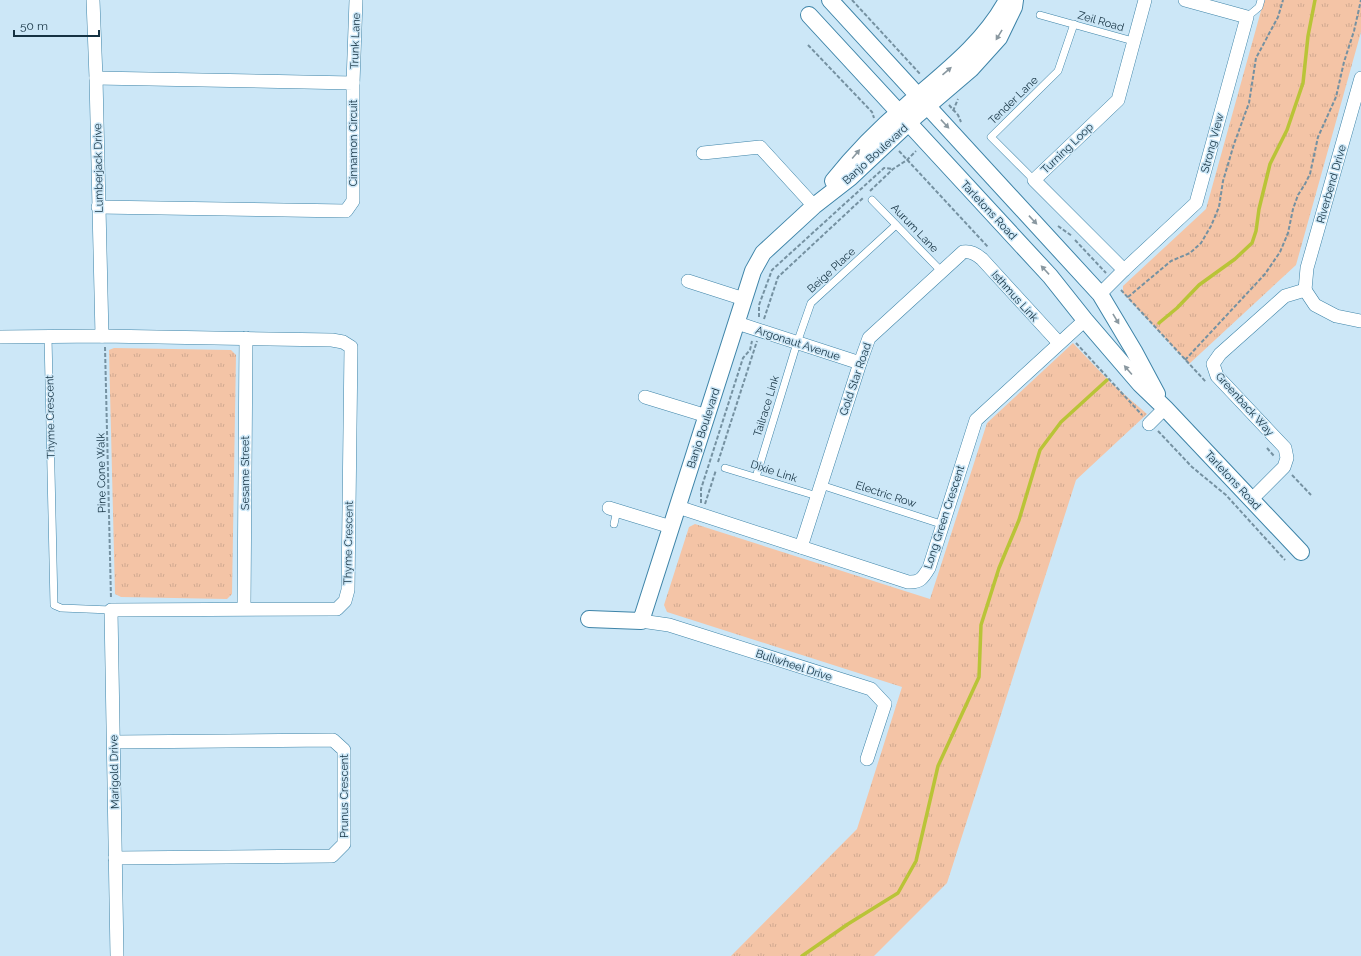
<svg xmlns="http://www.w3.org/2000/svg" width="1361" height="956" viewBox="0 0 1361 956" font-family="Raleway,sans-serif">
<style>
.grass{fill:url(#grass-tufts)}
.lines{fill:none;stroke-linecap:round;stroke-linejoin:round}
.stream{stroke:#b9c437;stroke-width:3.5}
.service-casing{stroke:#3e84a8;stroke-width:8}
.minor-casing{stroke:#3e84a8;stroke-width:14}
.tertiary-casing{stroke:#3e84a8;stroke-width:18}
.path{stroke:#7591a1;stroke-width:2;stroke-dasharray:4 2;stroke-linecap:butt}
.service{stroke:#fff;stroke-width:7}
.minor{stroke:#fff;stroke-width:13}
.tertiary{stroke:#fff;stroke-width:16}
.oneway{fill:#8a98a0}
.labels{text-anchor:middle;stroke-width:3;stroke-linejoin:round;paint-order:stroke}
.street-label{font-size:11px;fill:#153242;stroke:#cce7f7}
</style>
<defs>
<pattern id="grass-tufts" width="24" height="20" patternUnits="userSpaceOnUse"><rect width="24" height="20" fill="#f4c4a6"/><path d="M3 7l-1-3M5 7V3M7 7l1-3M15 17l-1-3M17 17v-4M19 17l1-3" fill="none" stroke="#d0a990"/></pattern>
</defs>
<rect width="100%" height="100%" fill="#cce7f7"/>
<!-- grass -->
<g class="grass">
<polygon points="1264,0 1361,0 1361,32 1296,265 1189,364 1123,293 1123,286 1206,209"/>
<polygon points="1073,343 1110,382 1147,414 1076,480 947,883 874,956 731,956 857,829 902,687 667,612 664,605 689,527 695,524 930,599 987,423"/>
<polygon points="114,348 231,350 236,355 232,594 227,599 121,597 115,594 109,350"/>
</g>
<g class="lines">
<!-- stream -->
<g class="stream">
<polyline points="1159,323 1177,308 1199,285 1235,259 1252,243 1256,231 1259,209 1270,164 1287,130 1303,83 1308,36 1315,0"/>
<polyline points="802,956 848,924 898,893 916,861 938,766 979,677 981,625 999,568 1019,520 1040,450 1061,422 1107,380"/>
</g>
<!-- service casing -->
<g class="service-casing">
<g id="service">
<polyline points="1040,15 1133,41"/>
<polyline points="1247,17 1259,7 1261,0"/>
<polyline points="1034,180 991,137 1058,71 1074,24"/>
<polyline points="872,200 942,272"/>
<polyline points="48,337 54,605 61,608 111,610"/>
<polyline points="725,468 817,496"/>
<polyline points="756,477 797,343 811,303 896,225"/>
<polyline points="821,485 944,525"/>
<polyline points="614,524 617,510"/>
</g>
</g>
<!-- minor casing -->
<g class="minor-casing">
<g id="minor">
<polyline points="93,0 96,78 102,336"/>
<polyline points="96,78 353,83 353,201 346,211 98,207"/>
<polyline points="353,83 356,0"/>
<polyline points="703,153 760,147 814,206"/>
<polyline points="1124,270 1034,180 1118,100 1145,0"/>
<polyline points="688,281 744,299"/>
<polyline points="1305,290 1307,268 1361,78"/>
<polyline points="1305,290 1315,305 1336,316 1360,321"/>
<polyline points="1100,294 1124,270 1196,203 1247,17 1185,0"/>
<polyline points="737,323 860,363"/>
<polyline points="0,337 102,336 332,340 343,342 351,347 348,590 345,601 337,609 111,610 117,956"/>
<polyline points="645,397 707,416"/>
<polyline points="1149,424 1165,408"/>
<polyline points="1252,499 1284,467 1287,458 1285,448 1217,376 1213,364 1220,354 1285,296 1305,290"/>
<path d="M678 507 908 582C920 583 923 578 929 568L976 420 1085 320"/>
<polyline points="609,508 671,527"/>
<path d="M801 547 860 363 869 338 963 252C971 251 976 254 982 259L1059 343"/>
<polyline points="244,608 246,338"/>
<polyline points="641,621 669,625 871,689 885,704 867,759"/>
<polyline points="114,742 333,740 344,750 344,844 332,856 115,858"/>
</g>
</g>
<!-- tertiary casing -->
<g class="tertiary-casing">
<g id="tertiary">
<polyline points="830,0 1100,294 1134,351 1157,394"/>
<polyline points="809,15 1050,276 1085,320 1140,384 1165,408 1301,552"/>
<path d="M833 181C855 153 880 128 907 105 944 73 984 43 1007 0"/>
<polyline points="589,619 641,621 753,271 763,253 814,206 850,178 916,116 971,69 999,38 1014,7 1015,0"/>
</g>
</g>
<!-- path -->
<g class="path">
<polyline points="852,0 921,75"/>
<polyline points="808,45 872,112 874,118"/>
<polyline points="949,105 958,115 961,122"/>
<polyline points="953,111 958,99"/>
<polyline points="899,151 988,247"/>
<polyline points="870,191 893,169 907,160 916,151"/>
<polyline points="1058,226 1072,236"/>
<polyline points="1075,240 1106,273"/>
<polyline points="1121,290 1206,382"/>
<polyline points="1128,297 1171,261 1190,253 1201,243 1211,226 1219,207 1223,181 1234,144 1249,103 1256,58 1278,17 1283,0"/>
<polyline points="759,317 759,305 772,270 884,168 893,169"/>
<polyline points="764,319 778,277 864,197"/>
<polyline points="1076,343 1142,415"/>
<polyline points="105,347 111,599"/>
<polyline points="1185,360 1265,274 1280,252 1288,233 1293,209 1298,195 1305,184 1310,174 1318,137 1336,97 1344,62 1354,31 1361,0"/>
<polyline points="1158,431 1192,467 1226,495 1285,560"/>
<polyline points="1267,448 1274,456"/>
<polyline points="718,462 757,341"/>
<polyline points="1292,475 1311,495"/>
<polyline points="701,503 701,489 743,358 750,350 752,341"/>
<polyline points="705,504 716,470"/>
</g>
<!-- service -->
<use href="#service" class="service"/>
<!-- minor -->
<use href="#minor" class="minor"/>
<!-- tertiary -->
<use href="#tertiary" class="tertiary"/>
</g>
<!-- one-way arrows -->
<defs><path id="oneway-solid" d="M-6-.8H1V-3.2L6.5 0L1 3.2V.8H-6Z"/></defs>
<g class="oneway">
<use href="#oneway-solid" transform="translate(999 35) rotate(121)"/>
<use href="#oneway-solid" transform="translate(947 71) rotate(-41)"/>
<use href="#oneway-solid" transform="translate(945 124) rotate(47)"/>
<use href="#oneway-solid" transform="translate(856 154) rotate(-50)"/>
<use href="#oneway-solid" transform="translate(1033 220) rotate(47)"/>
<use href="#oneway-solid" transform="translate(1045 270) rotate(-133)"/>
<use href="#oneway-solid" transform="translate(1116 319) rotate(59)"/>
<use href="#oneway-solid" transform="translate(1128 370) rotate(-131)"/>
</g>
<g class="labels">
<!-- street labels -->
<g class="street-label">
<text transform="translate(1101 21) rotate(16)" y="4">Zeil Road</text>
<text transform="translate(355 41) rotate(-88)" y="4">Trunk Lane</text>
<text transform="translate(1013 100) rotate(-44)" y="4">Tender Lane</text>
<text transform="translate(353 143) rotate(-90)" y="4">Cinnamon Circuit</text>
<text transform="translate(1212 143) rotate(-75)" y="4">Strong View</text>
<text transform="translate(1067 148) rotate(-44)" y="4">Turning Loop</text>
<text transform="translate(875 154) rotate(-42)" y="4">Banjo Boulevard</text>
<text transform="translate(98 168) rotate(-91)" y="4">Lumberjack Drive</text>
<text transform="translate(1331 184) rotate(-74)" y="4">Riverbend Drive</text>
<text transform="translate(989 210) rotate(47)" y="4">Tarletons Road</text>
<text transform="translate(915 228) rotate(46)" y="4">Aurum Lane</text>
<text transform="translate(831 270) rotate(-43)" y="4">Beige Place</text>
<text transform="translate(1015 296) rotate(48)" y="4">Isthmus Link</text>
<text transform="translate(798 343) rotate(18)" y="4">Argonaut Avenue</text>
<text transform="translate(855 379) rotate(-71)" y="4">Gold Star Road</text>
<text transform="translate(1245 404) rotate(48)" y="4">Greenback Way</text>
<text transform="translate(766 406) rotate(-73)" y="4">Tailrace Link</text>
<text transform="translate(50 417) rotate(-91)" y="4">Thyme Crescent</text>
<text transform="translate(703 428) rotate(-72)" y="4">Banjo Boulevard</text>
<text transform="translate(774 471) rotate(18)" y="4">Dixie Link</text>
<text transform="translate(101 473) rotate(-91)" y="4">Pine Cone Walk</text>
<text transform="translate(245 473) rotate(-90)" y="4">Sesame Street</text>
<text transform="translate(1233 480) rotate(47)" y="4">Tarletons Road</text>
<text transform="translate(886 494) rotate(18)" y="4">Electric Row</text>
<text transform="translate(944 517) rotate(-72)" y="4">Long Green Crescent</text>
<text transform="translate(348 543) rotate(-89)" y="4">Thyme Crescent</text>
<text transform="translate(794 665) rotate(18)" y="4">Bullwheel Drive</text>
<text transform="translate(114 772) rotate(-91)" y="4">Marigold Drive</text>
<text transform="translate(344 796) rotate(-90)" y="4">Prunus Crescent</text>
</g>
</g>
<!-- scale -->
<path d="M14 30v6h85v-6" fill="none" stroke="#153242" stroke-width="2"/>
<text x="20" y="30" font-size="12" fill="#153242" stroke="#cce7f7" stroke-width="3" paint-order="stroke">50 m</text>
</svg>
